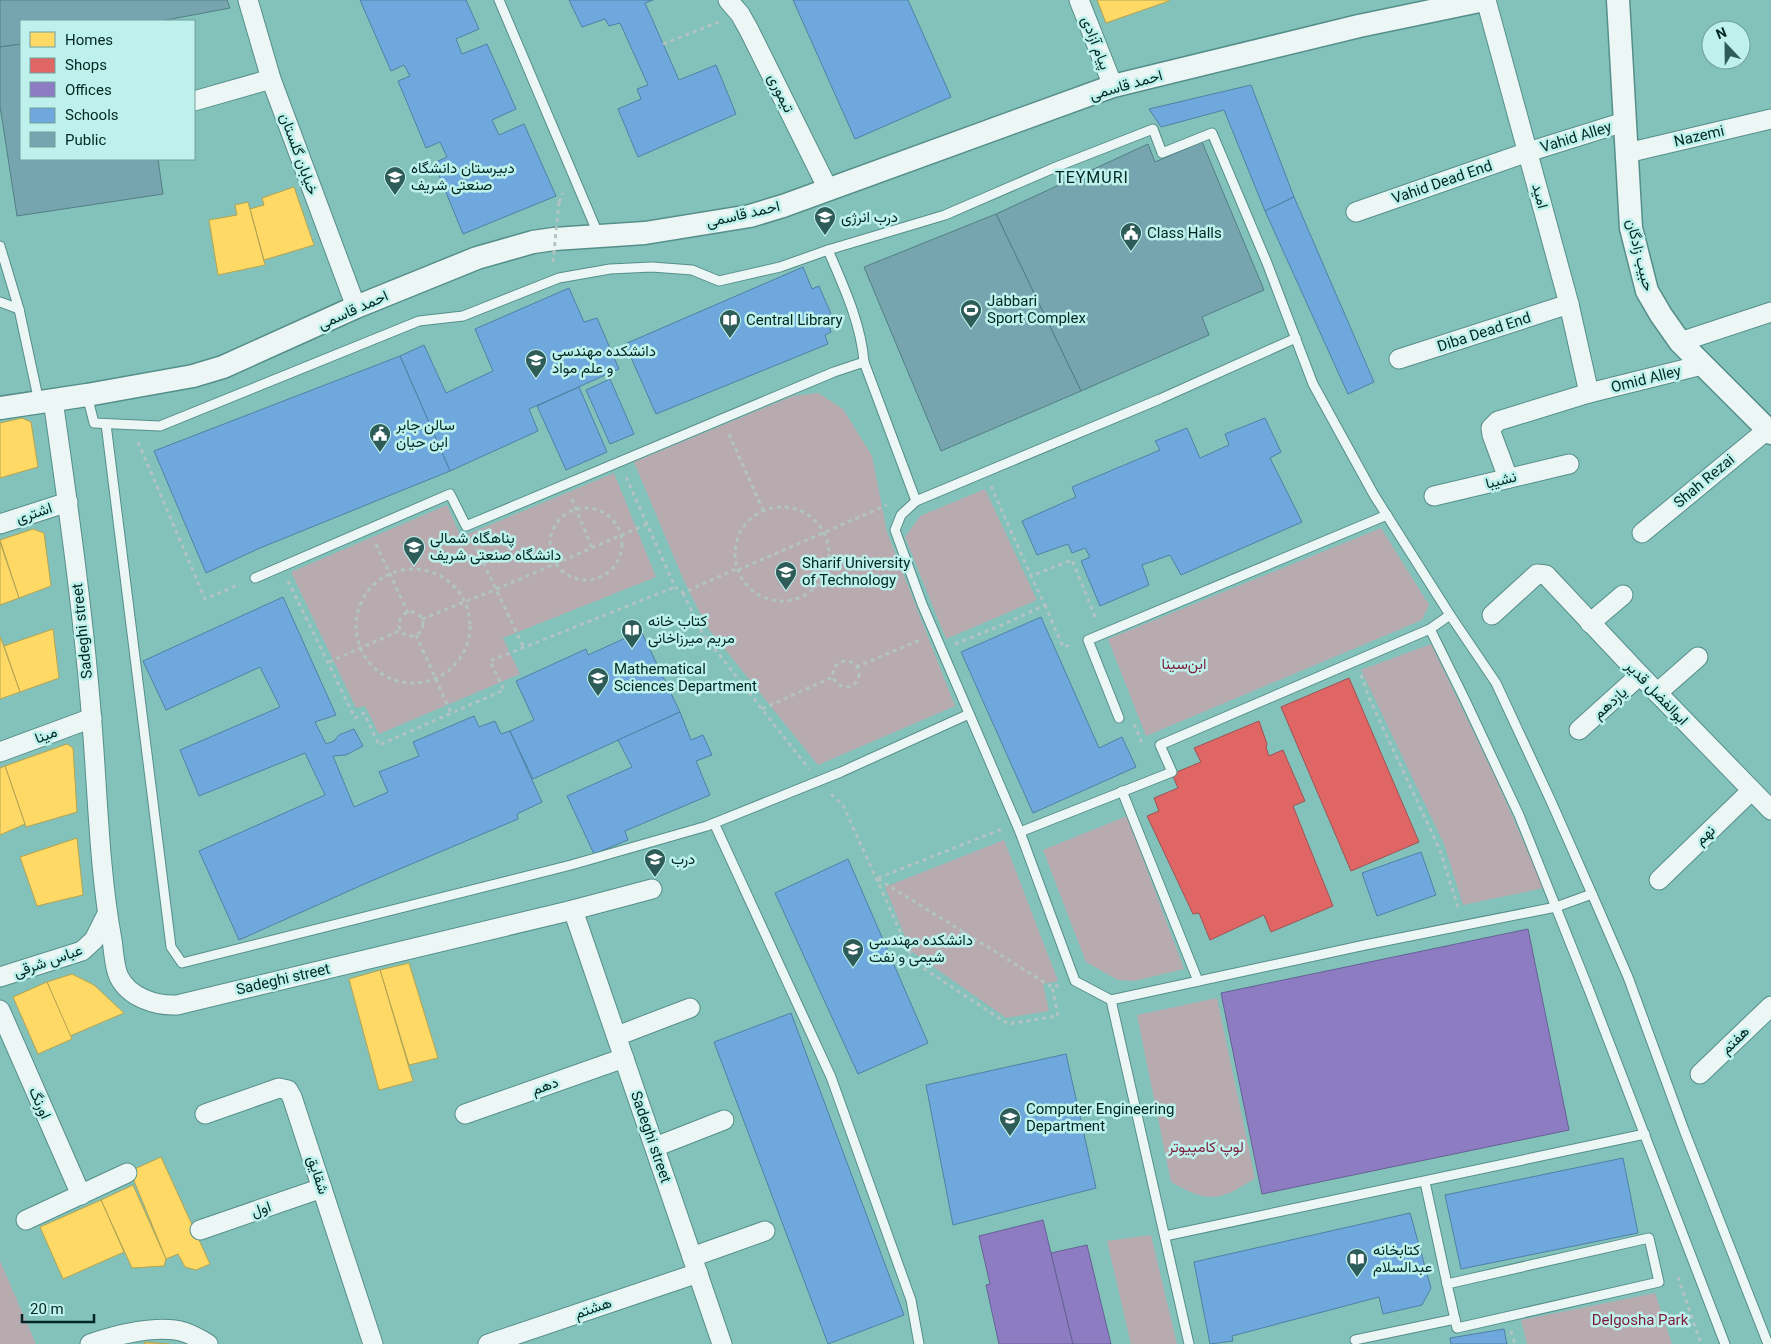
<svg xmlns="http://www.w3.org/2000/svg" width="1771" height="1344" viewBox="0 0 1771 1344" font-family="Roboto,Vazirmatn,sans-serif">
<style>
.green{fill:#b8abb0}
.homes{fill:#ffd966;stroke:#b3a452}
.shops{fill:#e06666;stroke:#9d5352}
.offices{fill:#8e7cc3;stroke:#646293}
.schools{fill:#6fa8dc;stroke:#4e81a5}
.public{fill:#76a5af;stroke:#537f85}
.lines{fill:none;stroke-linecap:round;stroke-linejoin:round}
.service-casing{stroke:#568f8a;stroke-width:11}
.minor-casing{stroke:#568f8a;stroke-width:21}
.tertiary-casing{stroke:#568f8a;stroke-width:25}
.path{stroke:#b1c4c2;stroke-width:3;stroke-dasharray:4 4;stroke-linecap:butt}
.service{stroke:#ecf6f5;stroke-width:9}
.minor{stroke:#ecf6f5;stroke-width:19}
.tertiary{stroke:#ecf6f5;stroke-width:22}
.path-bridge{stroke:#b1c4c2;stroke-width:3;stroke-dasharray:4 4;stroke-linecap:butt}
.labels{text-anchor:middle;stroke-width:5;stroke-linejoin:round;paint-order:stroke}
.street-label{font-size:15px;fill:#012724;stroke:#bef1eb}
.poi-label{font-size:15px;fill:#012724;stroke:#bef1eb;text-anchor:start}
.park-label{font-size:15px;fill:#7e1b3a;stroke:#bef1eb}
.neighbourhood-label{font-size:16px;letter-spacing:1px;fill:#012724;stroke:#bef1eb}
</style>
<rect width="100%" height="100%" fill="#83c1bb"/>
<!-- green -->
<g class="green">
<polygon points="818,393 843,409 872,456 887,532 955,706 818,765 707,627 684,581 634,462 793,396"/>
<polygon points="614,473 656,577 503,638 520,674 379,734 365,706 356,708 291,572 447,505 461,537"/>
<polygon points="985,489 1037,600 946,639 905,537 920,516"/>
<polygon points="1381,528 1429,605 1422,620 1146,736 1108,639"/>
<polygon points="1431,644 1495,777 1544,888 1463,905 1444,844 1361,670"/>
<polygon points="1127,816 1184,969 1134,981 1118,980 1086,962 1043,850"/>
<polygon points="1004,840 1058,981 1043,984 1049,1011 1006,1018 911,951 885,887"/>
<path d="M1217 998 1255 1178C1220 1202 1207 1203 1171 1182L1137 1015Z"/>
<polygon points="1151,1235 1177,1344 1131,1344 1107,1241"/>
<polygon points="0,1261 36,1344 0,1344"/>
<polygon points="1655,1293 1672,1344 1527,1344 1521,1320"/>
</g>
<!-- homes -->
<g class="homes">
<polygon points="1097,0 1169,0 1169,1 1106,23"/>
<polygon points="294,187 314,245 264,260 250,209 264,205 262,198"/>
<polygon points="248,202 265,265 218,275 209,220 237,215 235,205"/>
<polygon points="22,418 31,422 38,467 0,478 0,423"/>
<polygon points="33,529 44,533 51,586 19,598 0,540"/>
<polygon points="0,542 19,598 0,605"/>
<polygon points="53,629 59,678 20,692 4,646"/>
<polygon points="0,636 20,692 0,699"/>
<polygon points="67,744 73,748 77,812 26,827 5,766"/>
<polygon points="5,766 25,824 0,835 0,768"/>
<polygon points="77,838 83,895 37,906 20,857"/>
<polygon points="409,963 438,1058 409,1065 380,970"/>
<polygon points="380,970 413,1081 379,1090 349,979"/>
<polygon points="72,974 94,985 124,1013 70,1036 47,982"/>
<polygon points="47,982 72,1039 38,1054 13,997"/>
<polygon points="161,1157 210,1264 196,1270 185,1267 178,1254 166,1259 130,1171"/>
<polygon points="133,1185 166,1259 164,1266 132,1268 101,1200"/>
<polygon points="101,1200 124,1252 63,1279 40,1227"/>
<polygon points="144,1342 168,1344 169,1344 145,1344"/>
</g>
<!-- shops -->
<g class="shops">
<polygon points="1349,678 1419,842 1351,871 1281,707"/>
<polygon points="1259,721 1267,744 1266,747 1269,756 1283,750 1305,801 1293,806 1333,906 1271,932 1264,915 1210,940 1199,913 1193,914 1147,816 1159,811 1154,798 1178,788 1172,774 1201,762 1194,748"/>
</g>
<!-- offices -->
<g class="offices">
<polygon points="1528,929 1569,1130 1262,1194 1221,993"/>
<polygon points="1043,1220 1073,1344 999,1344 986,1285 990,1284 979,1236"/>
<polygon points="1087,1245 1111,1344 1073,1344 1051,1253"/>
</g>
<!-- schools -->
<g class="schools">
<polygon points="360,0 466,0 479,29 456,39 462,54 487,44 516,109 492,120 499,135 524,124 556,196 463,234 434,163 447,157 440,142 426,148 398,81 410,76 404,65 391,71"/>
<polygon points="569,0 653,0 645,3 679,80 716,65 736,114 638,157 618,109 641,99 637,89 648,85 620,23 609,26 605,19 582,27"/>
<polygon points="793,0 908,0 951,97 855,139"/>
<polygon points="1251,85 1294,197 1265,211 1224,110 1161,127 1149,109"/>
<polygon points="1294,197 1374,382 1348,394 1265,211"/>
<polygon points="803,267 812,289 819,286 831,314 826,317 831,332 825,335 828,344 656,414 625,344"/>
<polygon points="569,288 584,322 597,318 619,369 529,409 538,431 450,471 400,356 424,345 446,393 493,371 475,329"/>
<polygon points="400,356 450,471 260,548 206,573 154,451"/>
<polygon points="610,379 634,434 610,444 586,390"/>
<polygon points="579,387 607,452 566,470 537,406"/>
<polygon points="1265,418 1281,452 1270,458 1302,522 1181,575 1170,555 1142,565 1149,585 1100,606 1081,561 1090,557 1085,548 1072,553 1068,544 1037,555 1022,521 1076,497 1072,487 1160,450 1155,441 1187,428 1200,458 1229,445 1225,434"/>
<polygon points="283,597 336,715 315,722 326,744 334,741 339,735 354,729 363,746 346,755 333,756 354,807 388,792 379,772 419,756 413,742 474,716 479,727 495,721 501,734 510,731 542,802 517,814 518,819 369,882 239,940 199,851 325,795 305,753 199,796 180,750 280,707 260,667 166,710 143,661"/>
<polygon points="1041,617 1099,748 1122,737 1136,767 1033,813 961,652"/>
<polygon points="641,631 680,712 533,779 510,731 534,720 516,681 586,649 588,655"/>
<polygon points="680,712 691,740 703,735 712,755 696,761 710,795 625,831 628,840 594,854 567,796 632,767 618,740"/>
<polygon points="1421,852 1436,895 1377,916 1362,873"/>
<polygon points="848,859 928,1043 858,1074 775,893"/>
<polygon points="791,1013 904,1315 828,1344 714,1042"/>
<polygon points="1066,1054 1096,1188 953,1225 926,1085"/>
<polygon points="1623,1158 1638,1233 1461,1269 1445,1195"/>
<polygon points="1410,1213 1431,1288 1422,1305 1383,1314 1379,1297 1232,1336 1233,1341 1210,1344 1194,1262"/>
<polygon points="1504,1329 1507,1344 1451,1344 1450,1338"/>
</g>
<!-- public -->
<g class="public">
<polygon points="0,0 227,0 230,8 161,21 21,21 21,44 0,47"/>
<polygon points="21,44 21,159 158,159 163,194 17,216 0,106 0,47"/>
<polygon points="1202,142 1264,290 1202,317 1209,335 1081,391 996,214 1148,144 1155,162"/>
<polygon points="996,214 1081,391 941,451 864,267"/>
</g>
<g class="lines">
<!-- service casing -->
<g class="service-casing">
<g id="service">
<polyline points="499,0 599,236"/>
<polyline points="0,246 19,309 0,302"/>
<polyline points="19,309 39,402"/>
<polyline points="87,395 94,423 160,426 419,321 463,316 559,278 610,269 652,267 692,270 719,281 780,267 828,250"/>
<polyline points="106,424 171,947 182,963 571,865 707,826 841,772 969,714"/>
<polyline points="916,501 901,515 895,530 922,604 1020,832 1075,981 1111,1000 1189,1344"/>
<polyline points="255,578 450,494 466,526 834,372 864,362"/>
<polyline points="1450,615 1496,683 1550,799 1592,894 1628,977 1684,1130 1768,1344"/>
<polyline points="1430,629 1465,700 1519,815 1589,990 1725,1344"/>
<polyline points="1119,718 1088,640 1387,515"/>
<polyline points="1122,791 1198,981"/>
<polyline points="714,823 831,1077 911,1300 919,1344"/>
<path d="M1020 832 1172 772 1160 745 1430 629 1450 615 1374 495 1313 384 1267 263 1212 133 1162 153 1153 129 1056 167 945 215 828 250C843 285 861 323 864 362L916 501 1160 399 1296 338"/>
<polyline points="1111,1000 1365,945 1556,907 1592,894"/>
<polyline points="1425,1182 1447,1284"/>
<polyline points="1165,1236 1645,1134"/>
<polygon points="1649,1238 1659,1282 1457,1328 1447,1284"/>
<polyline points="1355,1340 1455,1319"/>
</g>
</g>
<!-- minor casing -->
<g class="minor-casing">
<g id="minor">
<polyline points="248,0 271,79 356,307"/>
<polyline points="728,0 740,14 749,30 828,189"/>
<polyline points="1079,0 1113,86"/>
<polyline points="1486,0 1569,304 1589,393"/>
<polyline points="194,101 271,79"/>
<polyline points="1627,153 1771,119"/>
<polyline points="1356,212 1528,152 1624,122"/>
<polyline points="1680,342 1771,312"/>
<polyline points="1399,359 1569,304"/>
<path d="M53 400C69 512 85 625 93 737 98 804 100 875 112 940 114 952 114 967 119 977 129 997 155 1006 177 1005L573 910 652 889"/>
<polyline points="1508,478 1492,435 1491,428 1498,421 1589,393 1702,365"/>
<polyline points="1434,496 1569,464"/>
<polyline points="0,524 68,502"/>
<polyline points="1642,533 1767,430"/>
<polyline points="1492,615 1537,574 1546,575 1640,675 1771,810"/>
<polyline points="1590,623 1623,595"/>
<polyline points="1657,693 1698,657"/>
<polyline points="1579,730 1640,675"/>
<polyline points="0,752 92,718"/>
<polyline points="1659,880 1751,791"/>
<polyline points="573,910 722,1344"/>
<polyline points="0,977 82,951 94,940 107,914"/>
<polyline points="0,1010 81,1195"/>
<polyline points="617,1036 690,1008"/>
<polyline points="1700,1074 1771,1006"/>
<polyline points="205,1114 279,1088 288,1090 292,1097 373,1344"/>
<polyline points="465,1114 624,1058"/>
<polyline points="655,1147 724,1120"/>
<polyline points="26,1220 127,1173"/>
<polyline points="200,1230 322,1188"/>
<polyline points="692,1257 765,1231"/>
<path d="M90 1344C115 1335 158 1324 184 1332 193 1335 200 1339 208 1344"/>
<polyline points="488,1344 698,1273"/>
</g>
</g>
<!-- tertiary casing -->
<g class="tertiary-casing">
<g id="tertiary">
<polyline points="1618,0 1631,228 1647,291 1661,315 1680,342 1771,433"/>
<polyline points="0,408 87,395 193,376 223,367 356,307 477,258 533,242 554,239 645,233 750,216 783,206 1113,86 1359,26 1484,0"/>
</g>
</g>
<!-- path -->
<g class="path">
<polyline points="663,44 719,22"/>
<polyline points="559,202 563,193"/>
<polyline points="821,217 825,235"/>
<polyline points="729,434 763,510"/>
<polyline points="138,442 205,599 240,584"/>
<polyline points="626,477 675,587 683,593 736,569"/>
<polyline points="991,486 1031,576 1072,560 1096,619"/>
<polyline points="572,499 592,548"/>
<circle cx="782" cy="554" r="47"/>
<circle cx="586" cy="544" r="36"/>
<polyline points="473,541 524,648"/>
<polyline points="376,544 408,613"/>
<circle cx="413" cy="626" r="57"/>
<polyline points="738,570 887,505"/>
<polyline points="288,581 355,718 364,713 379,745 504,690 490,661 675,587"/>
<polyline points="683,593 703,634 809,769"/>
<polyline points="1045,605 1063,647 1073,644"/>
<circle cx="411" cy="624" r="12"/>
<polyline points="422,619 497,589 647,524"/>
<polyline points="416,635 451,713"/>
<polyline points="955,644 1002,625 1045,605 1031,576"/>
<circle cx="846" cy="674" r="13"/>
<polyline points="329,662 401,630"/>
<polyline points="856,667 920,640"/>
<polyline points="1361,675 1370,700 1440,850 1459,911"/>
<polyline points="762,709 833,677"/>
<polyline points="1133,725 1135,726 1143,746"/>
<polyline points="831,794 843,805 914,962 1008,1024 1058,1016 1052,987"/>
<polyline points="878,878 1002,829"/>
<polyline points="878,879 1052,987 1060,985"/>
<polyline points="1678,1277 1701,1344"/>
<polyline points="1511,1331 1515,1344"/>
</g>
<!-- service -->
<use href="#service" class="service"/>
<!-- minor -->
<use href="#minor" class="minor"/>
<!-- tertiary -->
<use href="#tertiary" class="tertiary"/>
<!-- path-bridge -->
<polyline class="path-bridge" points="553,262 559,202"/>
</g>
<!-- icons -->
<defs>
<g id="school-pin" transform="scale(1.125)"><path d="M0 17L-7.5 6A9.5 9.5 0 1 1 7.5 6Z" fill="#2e5d59" stroke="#bef1eb"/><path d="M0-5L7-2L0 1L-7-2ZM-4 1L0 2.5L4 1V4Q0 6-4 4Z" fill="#fff"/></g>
<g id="university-pin" transform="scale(1.125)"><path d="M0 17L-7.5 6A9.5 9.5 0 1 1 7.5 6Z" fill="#2e5d59" stroke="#bef1eb"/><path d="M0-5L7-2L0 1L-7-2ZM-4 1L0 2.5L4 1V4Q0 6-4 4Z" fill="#fff"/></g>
<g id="civic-pin" transform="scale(1.125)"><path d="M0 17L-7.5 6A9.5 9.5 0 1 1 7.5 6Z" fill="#2e5d59" stroke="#bef1eb"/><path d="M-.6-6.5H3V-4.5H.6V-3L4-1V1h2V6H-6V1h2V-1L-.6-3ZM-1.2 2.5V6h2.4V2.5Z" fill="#fff"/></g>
<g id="stadium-pin" transform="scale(1.125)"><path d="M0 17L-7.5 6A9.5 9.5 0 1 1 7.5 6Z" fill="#2e5d59" stroke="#bef1eb"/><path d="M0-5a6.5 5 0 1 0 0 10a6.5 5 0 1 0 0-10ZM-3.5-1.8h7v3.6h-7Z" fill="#fff"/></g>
<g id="library-pin" transform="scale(1.125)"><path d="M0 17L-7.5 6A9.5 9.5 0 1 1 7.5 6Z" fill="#2e5d59" stroke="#bef1eb"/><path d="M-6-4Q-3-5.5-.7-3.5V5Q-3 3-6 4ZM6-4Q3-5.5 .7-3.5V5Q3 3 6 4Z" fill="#fff"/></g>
</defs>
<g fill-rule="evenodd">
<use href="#school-pin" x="395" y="177"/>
<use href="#university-pin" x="825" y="217"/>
<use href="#civic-pin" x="1131" y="233"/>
<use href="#stadium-pin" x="971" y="310"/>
<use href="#library-pin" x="730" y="320"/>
<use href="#university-pin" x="536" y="360"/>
<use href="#civic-pin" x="380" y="434"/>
<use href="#university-pin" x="414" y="547"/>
<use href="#university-pin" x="786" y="572"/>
<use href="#library-pin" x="632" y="630"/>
<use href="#university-pin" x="598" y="678"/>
<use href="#university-pin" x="655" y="859"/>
<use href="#university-pin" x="853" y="949"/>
<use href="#university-pin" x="1010" y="1118"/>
<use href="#library-pin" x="1357" y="1259"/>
</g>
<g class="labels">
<!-- street labels -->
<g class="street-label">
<text transform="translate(1096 43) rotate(69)" y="5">پیام آزادی</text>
<text transform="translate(1126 85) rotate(-16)" y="5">احمد قاسمی</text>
<text transform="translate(781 93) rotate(64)" y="5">تیموری</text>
<text transform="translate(1699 136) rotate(-13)" y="5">Nazemi</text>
<text transform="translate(1576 137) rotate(-17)" y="5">Vahid Alley</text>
<text transform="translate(299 154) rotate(70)" y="5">خیابان گلستان</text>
<text transform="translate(1442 182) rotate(-19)" y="5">Vahid Dead End</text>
<text transform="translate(1540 196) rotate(75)" y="5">امید</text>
<text transform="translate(743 214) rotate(-13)" y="5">احمد قاسمی</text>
<text transform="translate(1640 255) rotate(76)" y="5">حبیب زادگان</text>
<text transform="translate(353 310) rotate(-24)" y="5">احمد قاسمی</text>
<text transform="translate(1484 332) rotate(-18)" y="5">Diba Dead End</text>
<text transform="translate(1646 379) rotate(-14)" y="5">Omid Alley</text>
<text transform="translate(1501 480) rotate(-14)" y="5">نشیبا</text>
<text transform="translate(1704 481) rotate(-40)" y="5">Shah Rezai</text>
<text transform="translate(34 513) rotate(-18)" y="5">اشتری</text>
<text transform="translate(82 631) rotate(-96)" y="5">Sadeghi street</text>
<text transform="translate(1657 693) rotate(46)" y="5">ابوالفضل قدیر</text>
<text transform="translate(1610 703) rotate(-42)" y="5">یازدهم</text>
<text transform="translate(46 735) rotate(-21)" y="5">مینا</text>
<text transform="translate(1705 835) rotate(-44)" y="5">نهم</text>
<text transform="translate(48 961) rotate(-19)" y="5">عباس شرقی</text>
<text transform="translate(283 979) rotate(-13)" y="5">Sadeghi street</text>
<text transform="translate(1735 1040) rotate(-44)" y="5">هفتم</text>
<text transform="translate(545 1086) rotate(-20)" y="5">دهم</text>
<text transform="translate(40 1103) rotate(66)" y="5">اورنگ</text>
<text transform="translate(651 1137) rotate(71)" y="5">Sadeghi street</text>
<text transform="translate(318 1175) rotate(72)" y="5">شقایق</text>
<text transform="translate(261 1209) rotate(-19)" y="5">اول</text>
<text transform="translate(593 1308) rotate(-19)" y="5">هشتم</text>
</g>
<!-- poi labels -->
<g class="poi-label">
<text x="411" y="173">دبیرستان دانشگاه<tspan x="411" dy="17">صنعتی شریف</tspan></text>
<text x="841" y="222">درب انرژی</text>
<text x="1147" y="238">Class Halls</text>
<text x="987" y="306">Jabbari<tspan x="987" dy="17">Sport Complex</tspan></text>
<text x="746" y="325">Central Library</text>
<text x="552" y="356">دانشکده مهندسی<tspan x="552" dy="17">و علم مواد</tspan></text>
<text x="396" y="430">سالن جابر<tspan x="396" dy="17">ابن حیان</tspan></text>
<text x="430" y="543">پناهگاه شمالی<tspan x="430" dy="17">دانشگاه صنعتی شریف</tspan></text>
<text x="802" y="568">Sharif University<tspan x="802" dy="17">of Technology</tspan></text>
<text x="648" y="626">کتاب خانه<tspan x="648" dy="17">مریم میرزاخانی</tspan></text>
<text x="614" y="674">Mathematical<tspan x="614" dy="17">Sciences Department</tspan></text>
<text x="671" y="864">درب</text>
<text x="869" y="945">دانشکده مهندسی<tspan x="869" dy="17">شیمی و نفت</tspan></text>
<text x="1026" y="1114">Computer Engineering<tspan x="1026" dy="17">Department</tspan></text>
<text x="1373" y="1255">کتابخانه<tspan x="1373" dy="17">عبدالسلام</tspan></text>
</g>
<!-- park labels -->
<g class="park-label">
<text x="1184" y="669">ابن‌سینا</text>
<text x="1206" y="1152">لوپ کامپیوتر</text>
<text x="1640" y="1325">Delgosha Park</text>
</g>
<!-- neighbourhood labels -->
<g class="neighbourhood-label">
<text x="1092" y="183">TEYMURI</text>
</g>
</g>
<!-- legend -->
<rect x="20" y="20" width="175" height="140" fill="#bef1eb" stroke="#72a09b"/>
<rect x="30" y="32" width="25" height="15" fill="#ffd966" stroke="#72a09b"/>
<text x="65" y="45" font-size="15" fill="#012724">Homes</text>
<rect x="30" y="58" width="25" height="15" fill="#e06666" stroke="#72a09b"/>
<text x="65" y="70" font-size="15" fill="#012724">Shops</text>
<rect x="30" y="82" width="25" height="15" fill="#8e7cc3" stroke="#72a09b"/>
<text x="65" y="95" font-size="15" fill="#012724">Offices</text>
<rect x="30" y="108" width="25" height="15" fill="#6fa8dc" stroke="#72a09b"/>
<text x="65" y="120" font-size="15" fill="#012724">Schools</text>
<rect x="30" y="132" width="25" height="15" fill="#76a5af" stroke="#72a09b"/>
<text x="65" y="145" font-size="15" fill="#012724">Public</text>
<!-- north arrow -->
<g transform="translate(1726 45) rotate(338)"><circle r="24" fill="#bef1eb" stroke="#72a09b"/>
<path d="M0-4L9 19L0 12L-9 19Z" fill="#2e5d59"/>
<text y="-8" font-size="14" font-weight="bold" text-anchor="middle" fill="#012724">N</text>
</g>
<!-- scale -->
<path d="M22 1314v8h72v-8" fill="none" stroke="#012724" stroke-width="2.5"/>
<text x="30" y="1314" font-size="15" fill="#012724" stroke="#bef1eb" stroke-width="4" paint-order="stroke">20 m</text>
</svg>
